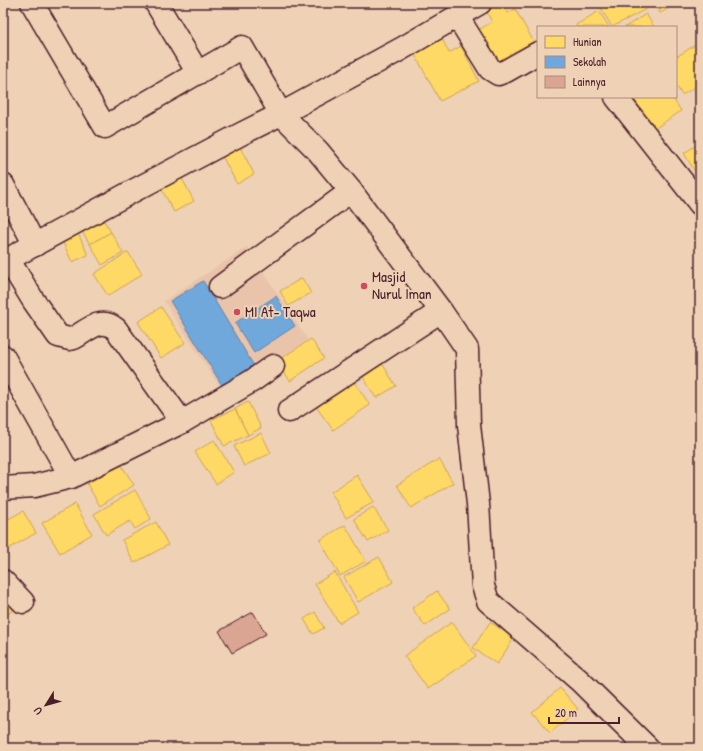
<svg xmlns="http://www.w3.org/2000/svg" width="703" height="751" viewBox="0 0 703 751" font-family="'Patrick Hand',sans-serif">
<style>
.built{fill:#e9c4ab;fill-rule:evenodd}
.homes{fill:#ffd966;stroke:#c9a154}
.schools{fill:#6fa8dc;stroke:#647fa7}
.building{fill:#dba593;stroke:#4a1f2b}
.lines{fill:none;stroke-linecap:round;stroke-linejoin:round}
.minor-casing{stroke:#4a1f2b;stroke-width:25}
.minor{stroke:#efd1b5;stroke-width:22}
.poi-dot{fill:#d1495b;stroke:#efd1b5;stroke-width:1.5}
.labels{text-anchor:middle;stroke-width:4;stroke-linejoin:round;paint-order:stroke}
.poi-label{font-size:15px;fill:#4a1f2b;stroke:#efd1b5;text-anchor:start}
</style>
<rect width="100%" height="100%" fill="#efd1b5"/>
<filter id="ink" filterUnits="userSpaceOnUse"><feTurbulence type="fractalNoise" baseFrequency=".025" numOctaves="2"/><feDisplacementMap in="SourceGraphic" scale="8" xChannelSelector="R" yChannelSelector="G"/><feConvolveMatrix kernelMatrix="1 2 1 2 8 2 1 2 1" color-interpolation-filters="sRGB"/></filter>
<g filter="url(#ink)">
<!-- built -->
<path class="built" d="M247 247 308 340 225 395 164 301ZM203 282 257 371 225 390ZM276 296 295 326 255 352Z"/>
<!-- homes -->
<g class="homes">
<polygon points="496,3 502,3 508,13 515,9 535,44 495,68 475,32 492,22 485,9"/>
<polygon points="609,3 645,3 648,8 612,27 601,8"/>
<polygon points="655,3 678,3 660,13"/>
<polygon points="599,11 609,27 577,27 576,25"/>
<polygon points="646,14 654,27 625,27"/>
<polygon points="441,37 449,53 461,46 479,81 440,101 413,51"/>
<polygon points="700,42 700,67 698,69 700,72 700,84 682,95 676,85 676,57"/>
<polygon points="633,97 672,97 681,111 654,129"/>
<polygon points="238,143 254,174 237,184 220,152"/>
<polygon points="700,143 700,179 699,179 684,153"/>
<polygon points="179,173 194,201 174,212 159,184"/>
<polygon points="98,211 111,232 90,244 77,223"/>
<polygon points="76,229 88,255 72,262 60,236"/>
<polygon points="111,232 123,253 102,265 90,244"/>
<polygon points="128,252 142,274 108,296 94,274"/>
<polygon points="302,278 311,293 288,306 280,291"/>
<polygon points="161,307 185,343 161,358 138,322"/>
<polygon points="311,339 324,358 290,381 277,361"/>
<polygon points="380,360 396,386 376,398 360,372"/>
<polygon points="350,376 370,405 333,430 312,401"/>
<polygon points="248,402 261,428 248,435 235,409"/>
<polygon points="235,409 248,435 224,446 211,420"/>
<polygon points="261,433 271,453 244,466 234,446"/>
<polygon points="214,440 234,472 216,484 195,452"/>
<polygon points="439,459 453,483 411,508 397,485"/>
<polygon points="120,463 134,485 100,506 87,484"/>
<polygon points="357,475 374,502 346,518 331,492"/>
<polygon points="135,490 151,519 135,529 130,521 106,535 94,514"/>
<polygon points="75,504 92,534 60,553 42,523"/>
<polygon points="373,507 388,530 368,542 354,519"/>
<polygon points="23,511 36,533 3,552 3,522"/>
<polygon points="156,522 168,545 134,563 122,540"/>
<polygon points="345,525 366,561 340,576 320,540"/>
<polygon points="379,557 393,582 358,602 344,577"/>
<polygon points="335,572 358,612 339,623 315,584"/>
<polygon points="437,591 450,609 425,626 412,608"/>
<polygon points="3,594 13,611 3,616"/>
<polygon points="315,612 324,628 313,634 304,619"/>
<polygon points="452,622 476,656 428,689 404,656"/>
<polygon points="490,622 514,638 497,664 473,648"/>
<polygon points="560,688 578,709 550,733 532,712"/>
</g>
<!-- schools -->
<g class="schools">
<polygon points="203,281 257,371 225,390 170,301"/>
<polygon points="276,296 295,326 254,353 235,323"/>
</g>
<!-- building -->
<polygon class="building" points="253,612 266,634 232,653 219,631"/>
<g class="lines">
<!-- minor casing -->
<g class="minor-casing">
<g id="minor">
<polyline points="32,3 105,127 242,47 281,114 318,151 351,191 441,311 467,349 469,425 478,504 483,586 488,601 580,681 648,748"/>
<polyline points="156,3 198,73"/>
<polyline points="457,16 490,69 498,74 506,71 538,53"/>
<polyline points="616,97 700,204"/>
<polyline points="3,185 35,245"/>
<polyline points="3,262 133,191 243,133 281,114 401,49 480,3"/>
<polyline points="220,287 351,191"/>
<polyline points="3,356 71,477"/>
<polyline points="289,411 441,311"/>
<polyline points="182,422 252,381 273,366"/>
<path d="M3 488 34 486 71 477 182 422 116 329C101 316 88 330 74 338L69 339 58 336 33 300 8 259"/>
<polyline points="3,581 23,602"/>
</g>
</g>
<!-- minor -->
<use href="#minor" class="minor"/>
</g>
</g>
<!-- markers -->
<g class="poi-dot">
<circle cx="364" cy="286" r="4"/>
<circle cx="237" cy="312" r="4"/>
</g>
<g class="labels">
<!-- poi labels -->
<g class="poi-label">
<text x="372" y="282">Masjid<tspan x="372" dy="17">Nurul Iman</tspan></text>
<text x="245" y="317">MI At- Taqwa</text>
</g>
</g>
<!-- margin -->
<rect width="703" height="751" fill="none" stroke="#efd1b5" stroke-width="16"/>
<rect x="8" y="8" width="687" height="735" fill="none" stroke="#4a1f2b" stroke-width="1.5" filter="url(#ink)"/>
<!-- legend -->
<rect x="537" y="26" width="140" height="72" fill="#efd1b5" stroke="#ad8a7e"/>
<rect x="545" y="36" width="20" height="12" fill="#ffd966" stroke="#ad8a7e"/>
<text x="573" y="46" font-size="12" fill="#4a1f2b">Hunian</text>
<rect x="545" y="56" width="20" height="12" fill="#6fa8dc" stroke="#ad8a7e"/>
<text x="573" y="66" font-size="12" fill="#4a1f2b">Sekolah</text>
<rect x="545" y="76" width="20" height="12" fill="#dba593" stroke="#ad8a7e"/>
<text x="573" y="86" font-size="12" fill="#4a1f2b">Lainnya</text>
<!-- north arrow -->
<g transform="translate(46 705) rotate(233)" stroke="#efd1b5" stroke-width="3" paint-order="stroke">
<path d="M0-3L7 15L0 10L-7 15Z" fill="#4a1f2b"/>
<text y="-6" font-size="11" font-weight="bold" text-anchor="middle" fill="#4a1f2b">U</text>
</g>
<!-- scale -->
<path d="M549 717v6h70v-6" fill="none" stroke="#4a1f2b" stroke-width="2"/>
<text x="555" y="717" font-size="12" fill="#4a1f2b" stroke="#efd1b5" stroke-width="3" paint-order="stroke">20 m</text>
</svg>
